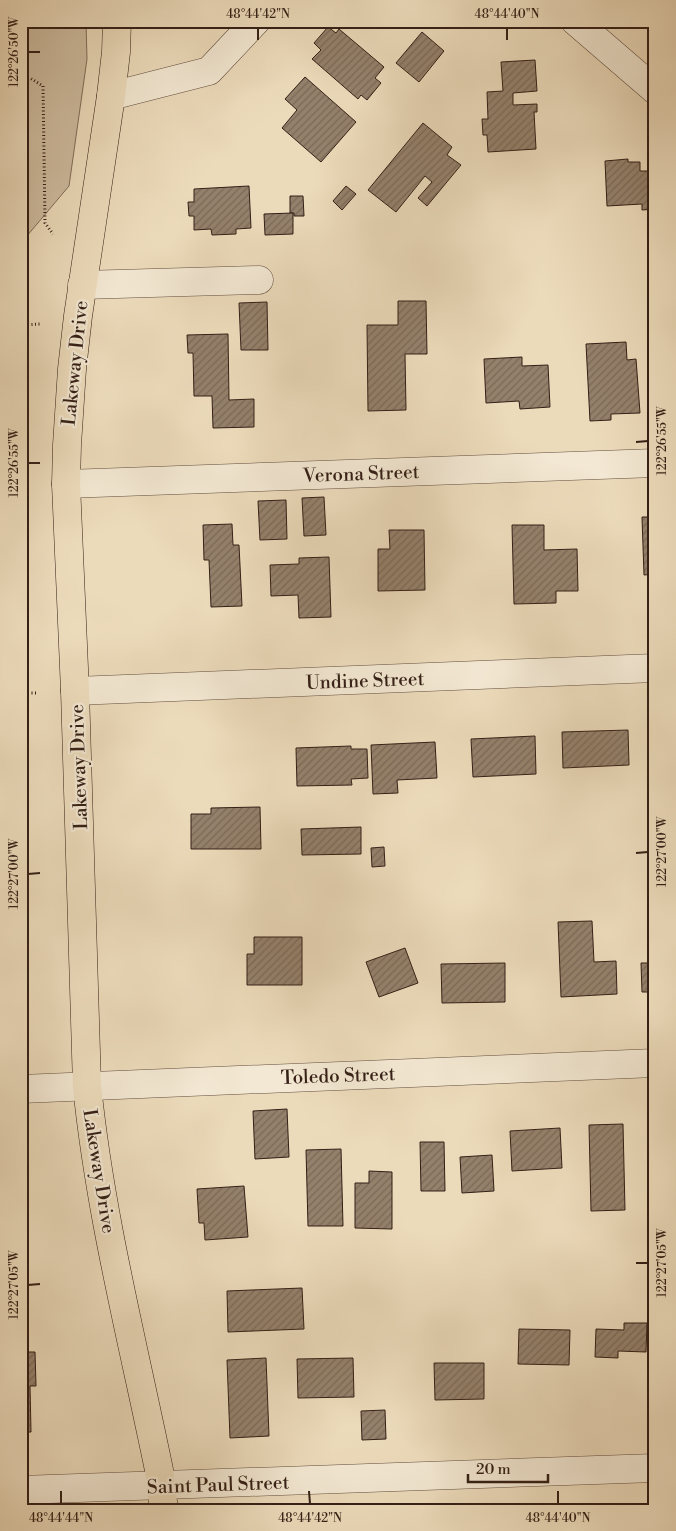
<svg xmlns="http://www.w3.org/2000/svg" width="676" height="1531" viewBox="0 0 676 1531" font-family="'Libre Bodoni',serif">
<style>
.park{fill:#cdbb9f;stroke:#806d5a}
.building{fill:url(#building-hatch);stroke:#341f16}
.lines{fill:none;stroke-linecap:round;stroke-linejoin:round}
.minor-casing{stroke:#624e3f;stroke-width:29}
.major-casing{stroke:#341f16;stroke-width:29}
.path{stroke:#341f16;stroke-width:3;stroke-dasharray:1 2.5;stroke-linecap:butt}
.minor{stroke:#f3e8d3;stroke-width:28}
.major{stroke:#ecdbbb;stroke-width:28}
.ticks{fill:none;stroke:#341f16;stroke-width:2}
.labels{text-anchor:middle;stroke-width:4.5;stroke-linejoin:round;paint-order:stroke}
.street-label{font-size:19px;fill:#341f16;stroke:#f3e8d3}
.neatline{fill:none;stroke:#341f16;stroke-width:2}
.ticks-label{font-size:12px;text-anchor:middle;fill:#341f16}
</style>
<defs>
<pattern id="building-hatch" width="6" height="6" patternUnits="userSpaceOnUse" patternTransform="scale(1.25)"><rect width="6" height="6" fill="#94816c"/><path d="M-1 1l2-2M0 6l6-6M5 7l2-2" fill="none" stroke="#7a6958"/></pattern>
</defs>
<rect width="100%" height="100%" fill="#ecdbbb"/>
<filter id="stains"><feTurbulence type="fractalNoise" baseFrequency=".004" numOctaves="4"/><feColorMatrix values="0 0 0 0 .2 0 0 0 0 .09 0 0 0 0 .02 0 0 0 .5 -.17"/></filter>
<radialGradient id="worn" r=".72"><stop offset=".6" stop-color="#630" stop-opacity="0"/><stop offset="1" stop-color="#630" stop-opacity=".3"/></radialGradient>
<!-- park -->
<polygon class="park" points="21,21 86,21 87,59 69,186 21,243"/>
<!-- building -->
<g class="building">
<polygon points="328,27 336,33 339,29 384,67 375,78 381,83 367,100 361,95 358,99 312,59 321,50 314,43"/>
<polygon points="422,32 444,51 419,82 396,63"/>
<polygon points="535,60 537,91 513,93 513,105 537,104 537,112 534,112 536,149 488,152 487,135 483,135 482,119 488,119 487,92 503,91 501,62"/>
<polygon points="305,77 356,122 321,162 282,128 297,110 285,99"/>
<polygon points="423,123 452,147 447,155 461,165 427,206 418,198 432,182 425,176 396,212 368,190"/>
<polygon points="628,159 628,162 640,162 640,171 651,171 652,178 655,178 655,209 642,210 642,204 607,206 605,161"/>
<polygon points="249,186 251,228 236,229 236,234 212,235 211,229 194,230 194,216 189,216 188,202 194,202 194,189"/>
<polygon points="346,186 356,194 342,210 333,201"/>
<polygon points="290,196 303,196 304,216 294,216 294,213 290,213"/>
<polygon points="293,213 293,234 265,235 264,214"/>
<polygon points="398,301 426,301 427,354 405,354 406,410 368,411 367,325 398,325"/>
<polygon points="267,302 268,350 241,350 239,303"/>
<polygon points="228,334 229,400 254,399 254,427 213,428 212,396 194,396 193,353 188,353 187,335"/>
<polygon points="626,342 627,360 636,359 640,413 611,414 611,420 590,421 586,344"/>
<polygon points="522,357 522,366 548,365 550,407 520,409 519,401 486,403 484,359"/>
<polygon points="324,497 326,535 304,536 302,498"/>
<polygon points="286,500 287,539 260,540 258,501"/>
<polygon points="642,517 655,517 655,574 644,575"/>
<polygon points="232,524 233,545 239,545 242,606 211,607 209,560 204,560 203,525"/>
<polygon points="512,525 544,525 544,550 577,549 578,591 556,591 556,603 514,604"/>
<polygon points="389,530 424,530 425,590 378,591 378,549 390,549"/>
<polygon points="329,557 331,617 299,618 298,595 271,596 270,565 299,564 299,558"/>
<polygon points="628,730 629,765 563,768 562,732"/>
<polygon points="535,736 536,774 473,777 471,739"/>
<polygon points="435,742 437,778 397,780 398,793 373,794 371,745"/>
<polygon points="351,746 351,749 367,749 368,778 351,779 352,785 297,786 296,748"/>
<polygon points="260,807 261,849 191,849 191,814 211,814 211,808"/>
<polygon points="361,827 361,854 302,855 301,829"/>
<polygon points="384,847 385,866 372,867 371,848"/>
<polygon points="592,921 594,962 616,961 617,994 561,997 558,922"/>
<polygon points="254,937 302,937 302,985 247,985 247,954 254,954"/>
<polygon points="405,948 418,983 379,997 366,962"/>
<polygon points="505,963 505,1002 442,1003 441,964"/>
<polygon points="641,963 655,963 655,992 642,992"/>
<polygon points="287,1109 289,1157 255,1159 253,1111"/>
<polygon points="623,1124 625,1210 591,1211 589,1125"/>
<polygon points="560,1128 562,1168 512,1171 510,1131"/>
<polygon points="420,1142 444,1142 445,1191 421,1191"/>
<polygon points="341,1149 343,1226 308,1226 306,1150"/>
<polygon points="492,1155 494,1191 462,1193 460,1157"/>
<polygon points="369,1171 392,1172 392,1229 355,1228 355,1183 369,1183"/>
<polygon points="244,1186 248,1237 205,1240 204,1223 199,1223 197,1189"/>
<polygon points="302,1288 304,1329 228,1332 227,1291"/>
<polygon points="624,1323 647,1323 646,1352 618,1351 618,1358 595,1357 596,1329 624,1330"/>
<polygon points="519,1329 570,1330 569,1365 518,1364"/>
<polygon points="21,1352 35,1352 36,1386 30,1386 31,1432 21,1432"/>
<polygon points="266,1358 269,1436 230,1438 227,1360"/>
<polygon points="353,1358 354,1397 298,1398 297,1359"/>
<polygon points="434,1363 484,1363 484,1399 435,1400"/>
<polygon points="385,1410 386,1439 362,1440 361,1411"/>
</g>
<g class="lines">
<!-- minor casing -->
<g class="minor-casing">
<g id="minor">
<polyline points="575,21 655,90"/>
<polyline points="111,96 209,71 256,21"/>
<polyline points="82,285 259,280"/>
<polyline points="66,484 655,463"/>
<polyline points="75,691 655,668"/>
<polyline points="21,1089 655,1063"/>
<polyline points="21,1490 655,1468"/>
</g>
</g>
<!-- major casing -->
<g class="major-casing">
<path id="major" d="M117 21 116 52 111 96 78 316 72 369 67 445 66 484 75 691 87 1086C100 1215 133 1343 159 1470L164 1510"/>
</g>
<!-- path -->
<g class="path">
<polyline points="21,80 30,78 43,86 45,223 53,234"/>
<polyline points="21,325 40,324"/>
<polyline points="21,693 37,693"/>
</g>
<!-- minor -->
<use href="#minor" class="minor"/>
<!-- major -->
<use href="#major" class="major"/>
</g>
<!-- ticks -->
<path class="ticks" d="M258 28V40M507 28V40M28 52H40M636 442 648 441M28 463H40M636 853 648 852M28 874 40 873M636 1263H648M28 1285 40 1284M61 1491V1504M309 1491 310 1504M558 1491V1504"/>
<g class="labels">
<!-- street labels -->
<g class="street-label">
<text transform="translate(74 363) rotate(-84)" y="7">Lakeway Drive</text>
<text transform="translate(361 473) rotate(-2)" y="7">Verona Street</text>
<text transform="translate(365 680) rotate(-2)" y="7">Undine Street</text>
<text transform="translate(78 767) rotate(-92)" y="7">Lakeway Drive</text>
<text transform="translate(338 1075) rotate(-2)" y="7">Toledo Street</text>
<text transform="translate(100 1171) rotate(81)" y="7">Lakeway Drive</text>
<text transform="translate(218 1484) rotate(-2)" y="7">Saint Paul Street</text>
</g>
</g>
<!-- margin -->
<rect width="676" height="1531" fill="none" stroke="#ecdbbb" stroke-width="55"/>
<!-- scale -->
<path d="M468 1474v8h80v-8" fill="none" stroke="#341f16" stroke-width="2.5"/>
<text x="476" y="1474" font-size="15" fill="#341f16" stroke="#f3e8d3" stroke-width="4" paint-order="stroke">20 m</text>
<rect x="28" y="28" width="620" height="1476" class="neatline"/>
<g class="ticks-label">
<text x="258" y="18">48°44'42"N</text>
<text x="507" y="18">48°44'40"N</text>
<text transform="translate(14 52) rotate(-90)" y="4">122°26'50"W</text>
<text transform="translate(662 441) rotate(-90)" y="4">122°26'55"W</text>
<text transform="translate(14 463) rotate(-90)" y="4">122°26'55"W</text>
<text transform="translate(662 852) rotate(-90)" y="4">122°27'00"W</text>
<text transform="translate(14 874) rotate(-90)" y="4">122°27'00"W</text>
<text transform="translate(662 1263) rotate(-90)" y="4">122°27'05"W</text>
<text transform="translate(14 1285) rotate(-90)" y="4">122°27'05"W</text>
<text x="61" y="1522">48°44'44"N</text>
<text x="310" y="1522">48°44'42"N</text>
<text x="558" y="1522">48°44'40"N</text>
</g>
<rect width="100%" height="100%" filter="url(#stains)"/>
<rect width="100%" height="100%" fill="url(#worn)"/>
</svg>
